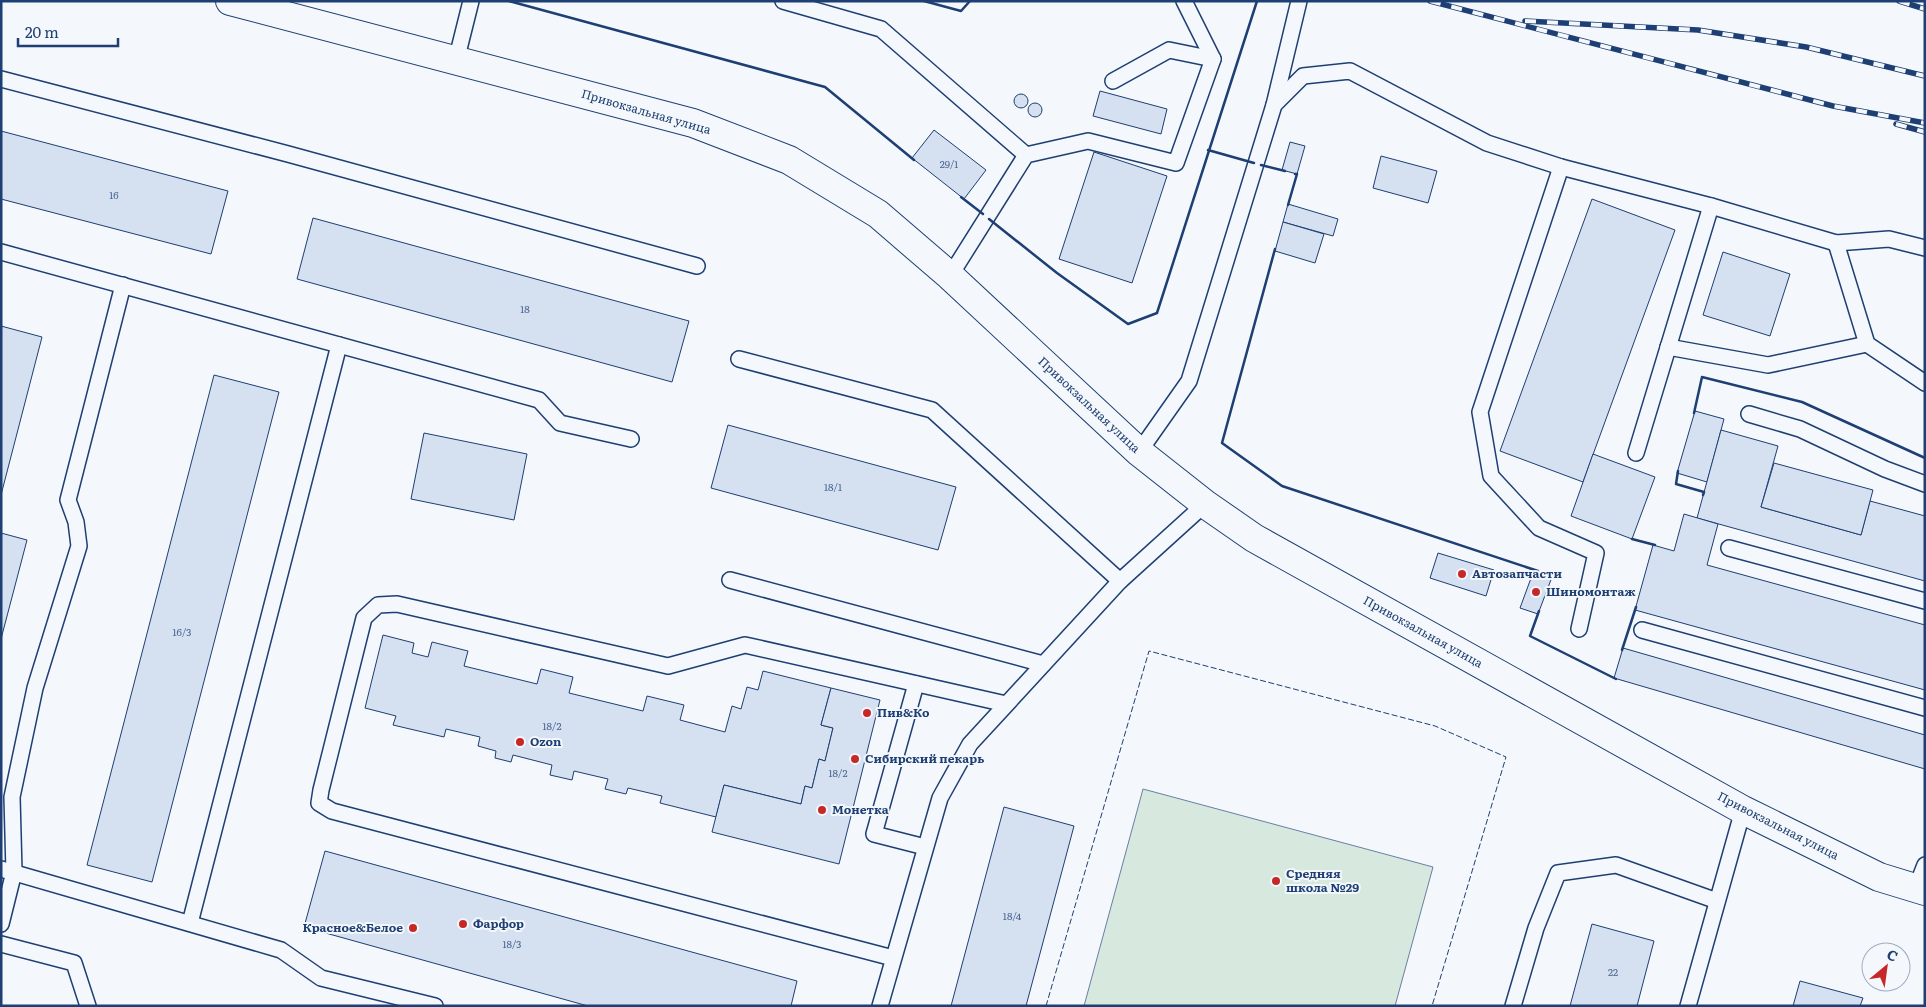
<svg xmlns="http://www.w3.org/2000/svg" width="1926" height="1007" viewBox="0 0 1926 1007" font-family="Literata,serif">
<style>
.green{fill:#d7e8df;stroke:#687fa3}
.building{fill:#d5e0f0;stroke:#1d3f73}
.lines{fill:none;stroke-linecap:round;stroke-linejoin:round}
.service-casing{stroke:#1d3f73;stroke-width:18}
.tertiary-casing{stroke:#1d3f73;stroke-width:30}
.service{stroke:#f4f7fb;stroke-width:15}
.tertiary{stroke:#f4f7fb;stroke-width:28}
.rail-casing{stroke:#1d3f73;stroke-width:5.5}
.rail{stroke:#f4f7fb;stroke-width:4;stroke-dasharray:11;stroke-linecap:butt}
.fence{stroke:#1d3f73;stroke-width:1;stroke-dasharray:6 2.5;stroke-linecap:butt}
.wall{stroke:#1d3f73;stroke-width:2.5}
.poi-dot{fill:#c62828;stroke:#f4f7fb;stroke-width:2}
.labels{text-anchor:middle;stroke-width:4;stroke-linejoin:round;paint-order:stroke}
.number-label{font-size:10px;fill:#4b6792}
.street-label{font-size:12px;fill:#1d3f73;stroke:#f4f7fb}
.poi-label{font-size:12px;font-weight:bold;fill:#1d3f73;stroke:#f4f7fb;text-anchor:start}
</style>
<rect width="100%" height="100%" fill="#f4f7fb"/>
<!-- green -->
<polygon class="green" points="1143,789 1433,867 1395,1006 1084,1006"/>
<!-- building -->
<g class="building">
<polygon points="1100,91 1167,109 1161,134 1093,116"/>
<circle cx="1021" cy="101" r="7"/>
<circle cx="1035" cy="110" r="7"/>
<polygon points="934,130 986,170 964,199 912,158"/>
<polygon points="1,131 228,191 211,254 1,199"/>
<polygon points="1290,142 1305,146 1297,174 1282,170"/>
<polygon points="1094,152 1167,176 1132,283 1059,259"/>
<polygon points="1381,156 1437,171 1428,203 1373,188"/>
<polygon points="1592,199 1675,230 1583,482 1500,451"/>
<polygon points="1288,204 1338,219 1333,236 1283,222"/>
<polygon points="313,218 689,321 672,382 297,279"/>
<polygon points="1283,222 1324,234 1315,263 1275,251"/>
<polygon points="1723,252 1790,274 1770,336 1703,315"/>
<polygon points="1,326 42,337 1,495"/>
<polygon points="214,375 279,392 152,882 87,865"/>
<polygon points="1695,411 1724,419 1707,482 1677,473"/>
<polygon points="728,425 956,487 938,550 711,488"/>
<polygon points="1721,430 1778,446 1761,507 1861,535 1870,501 1925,516 1925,581 1697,518"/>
<polygon points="424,433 527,454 514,520 411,499"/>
<polygon points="1593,454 1655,477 1632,539 1571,516"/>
<polygon points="1774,463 1873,490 1861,535 1761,507"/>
<polygon points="1684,514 1718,524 1707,565 1925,625 1925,690 1635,610 1653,545 1674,551"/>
<polygon points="1,533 27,540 1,639"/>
<polygon points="1438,553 1494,570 1486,596 1430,578"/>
<polygon points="1534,570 1552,577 1538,614 1520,608"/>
<polygon points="383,635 414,643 412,653 428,657 432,642 468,651 464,666 537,684 541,669 573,677 569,693 643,711 647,696 684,705 680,720 725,732 732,706 741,709 747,687 758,690 763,671 831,688 821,725 833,728 825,761 819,759 812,788 805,786 801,804 724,785 716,817 660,803 662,796 628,788 626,794 605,789 608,779 574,771 572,780 550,775 552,765 513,755 511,762 495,758 496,751 478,746 480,737 446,729 444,737 393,725 396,716 365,708"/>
<polygon points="1623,648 1925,735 1925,769 1614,678"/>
<polygon points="831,688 880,700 839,864 712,832 724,785 801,804 805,786 812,788 819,759 825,761 833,728 821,725"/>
<polygon points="1004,807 1074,826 1026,1006 951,1006"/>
<polygon points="325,851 797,981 791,1006 588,1006 304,927"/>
<polygon points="1592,924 1654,941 1637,1006 1570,1006"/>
<polygon points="1800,981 1863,998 1860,1006 1793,1006"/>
</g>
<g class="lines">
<!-- service casing -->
<g class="service-casing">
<g id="service">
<polyline points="783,1 881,29 1026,155"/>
<polyline points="456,61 471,1"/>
<polyline points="1,79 288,154 697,266"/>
<polyline points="1113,81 1169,50 1213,59"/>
<polyline points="1274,105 1299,1"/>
<polyline points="1561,167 1480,412 1491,476 1539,528 1596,553 1579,629"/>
<polyline points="1836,243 1867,344 1925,383"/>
<polyline points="1,252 539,400 560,423 631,439"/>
<polyline points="950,276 1026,155 1088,141 1176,163 1213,59 1184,1"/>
<polyline points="1668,347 1768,365 1867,344"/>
<polyline points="739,359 932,410 1120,581"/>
<polyline points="1749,414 1800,429 1885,469 1925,484"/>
<polyline points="1139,452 1189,381 1274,105 1303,76 1350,71 1487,143 1561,167 1711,206 1836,243 1889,239 1925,248"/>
<polyline points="1636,453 1711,206"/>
<polyline points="1729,548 1925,601"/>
<polyline points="730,580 1043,664"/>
<polyline points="1642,630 1925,708"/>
<polyline points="916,684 874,834 925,847"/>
<polyline points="1,869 281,950 321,978 435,1006"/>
<polyline points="1916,888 1925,865"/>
<polyline points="190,923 339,345"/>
<polyline points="1,924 14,872 12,797 35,688 79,546 76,522 68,500 123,285"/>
<polyline points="1,944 74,963 88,1006"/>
<polyline points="893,958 332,811 319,803 321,790 364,618 378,605 397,604 668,666 745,645 1006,704"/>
<polyline points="880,1006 940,798 970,744 1120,581 1205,504"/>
<polyline points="1513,1006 1536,928 1558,873 1616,865 1717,901"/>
<polyline points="1688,1006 1743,810"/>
</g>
</g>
<!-- tertiary casing -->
<g class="tertiary-casing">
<polyline id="tertiary" points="230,1 693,123 789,160 878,214 950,276 1139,452 1205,504 1254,538 1743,810 1879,877 1925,891"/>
</g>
<!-- service -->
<use href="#service" class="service"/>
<!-- tertiary -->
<use href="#tertiary" class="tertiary"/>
<!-- rail casing -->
<g class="rail-casing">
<g id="rail">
<polyline points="1430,1 1833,106 1925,123"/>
<polyline points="1899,1 1925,9"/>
<polyline points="1525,21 1698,30 1806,47 1925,76"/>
<polyline points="1896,124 1925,132"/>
</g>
</g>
<!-- rail -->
<use href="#rail" class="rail"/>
<!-- fence -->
<polyline class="fence" points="1046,1006 1149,651 1435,726 1506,757 1432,1006"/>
<!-- wall -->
<g class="wall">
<polyline points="509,1 825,87 914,160"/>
<polyline points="924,1 961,11 970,1"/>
<polyline points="1208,150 1254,163"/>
<polyline points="1261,165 1285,171"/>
<polyline points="961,197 983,214"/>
<polyline points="1288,205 1297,174 1295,174"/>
<polyline points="989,219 1057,273 1128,324 1157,313 1257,1"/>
<polyline points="1275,249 1222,443 1282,486 1538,571"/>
<polyline points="1694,413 1702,377 1802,402 1925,458"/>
<polyline points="1678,471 1676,484 1704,492 1703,495"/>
<polyline points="1632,539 1655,545"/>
<polyline points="1539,611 1530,636 1616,679"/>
<polyline points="1622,650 1636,607"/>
</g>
</g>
<!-- markers -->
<g class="poi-dot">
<circle cx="1462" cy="574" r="5"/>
<circle cx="1536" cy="592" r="5"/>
<circle cx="867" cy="713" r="5"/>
<circle cx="520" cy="742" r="5"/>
<circle cx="855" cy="759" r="5"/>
<circle cx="822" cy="810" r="5"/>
<circle cx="1276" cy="881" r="5"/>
<circle cx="463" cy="924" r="5"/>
<circle cx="413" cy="928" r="5"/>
</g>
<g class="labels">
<!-- number labels -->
<g class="number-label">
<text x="949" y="168">29/1</text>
<text x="114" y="199">16</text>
<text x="525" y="313">18</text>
<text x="833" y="491">18/1</text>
<text x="182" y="636">16/3</text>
<text x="552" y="730">18/2</text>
<text x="838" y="777">18/2</text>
<text x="1012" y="920">18/4</text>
<text x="512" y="948">18/3</text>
<text x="1613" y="976">22</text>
</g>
<!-- street labels -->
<g class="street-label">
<text transform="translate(646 112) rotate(16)" y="4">Привокзальная улица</text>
<text transform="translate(1089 405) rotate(43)" y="4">Привокзальная улица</text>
<text transform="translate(1423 632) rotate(29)" y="4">Привокзальная улица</text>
<text transform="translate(1778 826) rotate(27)" y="4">Привокзальная улица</text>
</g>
<!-- poi labels -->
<g class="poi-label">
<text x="1472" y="578">Автозапчасти</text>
<text x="1546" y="596">Шиномонтаж</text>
<text x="877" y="717">Пив&amp;Ко</text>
<text x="530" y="746">Ozon</text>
<text x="865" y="763">Сибирский пекарь</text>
<text x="832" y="814">Монетка</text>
<text x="1286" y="878">Средняя<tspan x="1286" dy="14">школа №29</tspan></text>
<text x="473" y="928">Фарфор</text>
<text x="403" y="932" text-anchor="end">Красное&amp;Белое</text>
</g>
</g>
<!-- border -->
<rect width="1926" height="1007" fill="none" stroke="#1d3f73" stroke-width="5"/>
<!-- north arrow -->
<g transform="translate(1886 967) rotate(29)"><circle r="24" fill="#f4f7fb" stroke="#9eadc5"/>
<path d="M0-4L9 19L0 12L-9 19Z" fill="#c62828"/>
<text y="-8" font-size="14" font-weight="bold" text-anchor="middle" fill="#1d3f73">С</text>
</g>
<!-- scale -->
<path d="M18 38v8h100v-8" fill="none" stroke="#1d3f73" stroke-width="2.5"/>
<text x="25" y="38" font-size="15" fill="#1d3f73" stroke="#f4f7fb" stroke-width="4" paint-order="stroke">20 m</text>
</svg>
